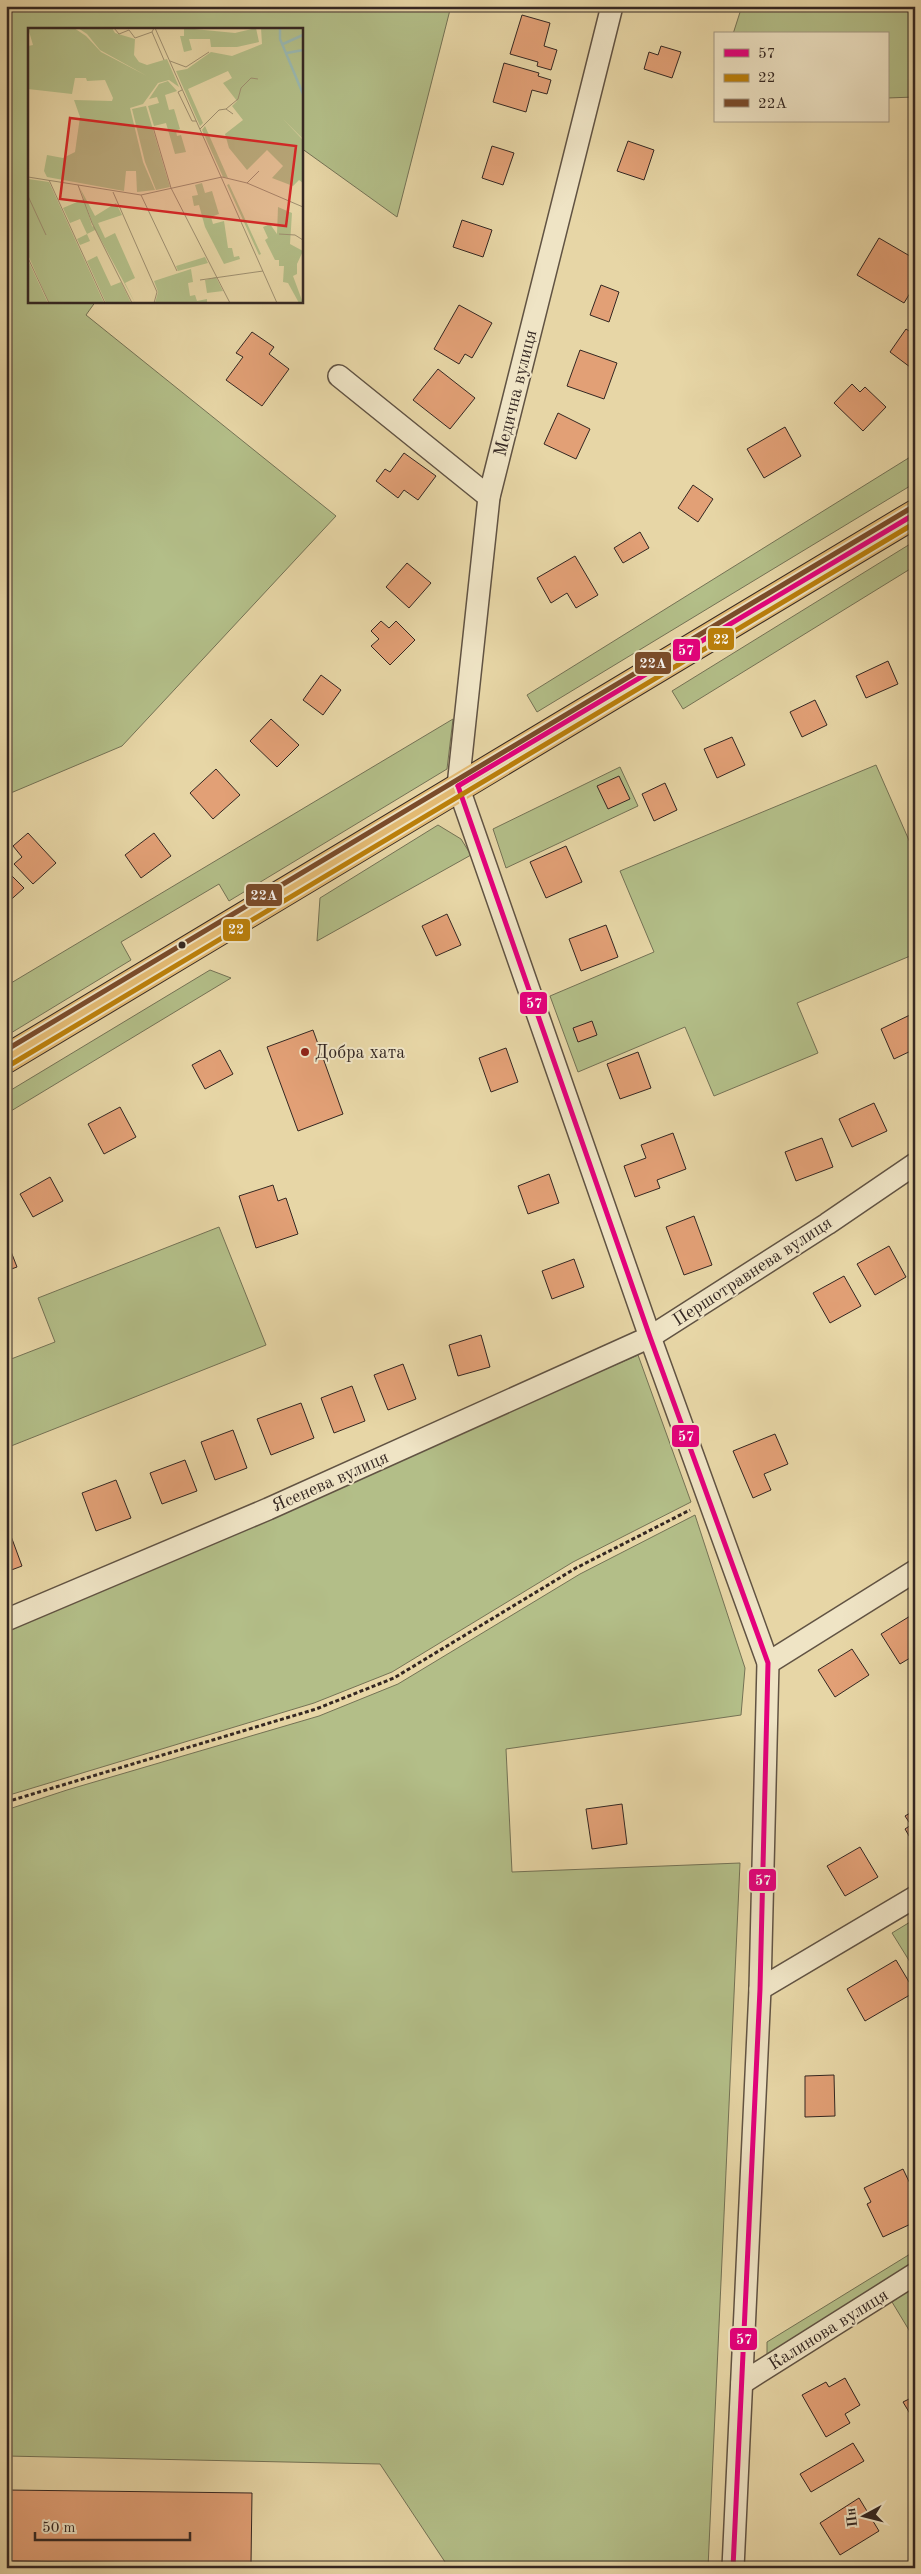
<svg xmlns="http://www.w3.org/2000/svg" width="921" height="2574" viewBox="0 0 921 2574" font-family="'Old Standard TT',serif">
<style>
.green{fill:#b3be88;stroke:#747255}
.building{fill:#e2a076;stroke:#342722}
.lines{fill:none;stroke-linecap:round;stroke-linejoin:round}
.minor-casing{stroke:#615343;stroke-width:24}
.major-casing{stroke:#342722;stroke-width:30}
.path{stroke:#342722;stroke-width:3;stroke-dasharray:4 2.5;stroke-linecap:butt}
.minor{stroke:#efe4c5;stroke-width:21}
.major{stroke:#e4bb73;stroke-width:28}
.bus-1-casing{stroke:#efe4c5;stroke-width:9}
.bus-2-casing{stroke:#efe4c5;stroke-width:9}
.bus-3-casing{stroke:#efe4c5;stroke-width:9}
.bus-1{stroke:#e5007d;stroke-width:5}
.bus-2{stroke:#bc800a;stroke-width:5}
.bus-3{stroke:#7a4b2a;stroke-width:5}
.bus-dot{fill:#342722;stroke:#efe4c5;stroke-width:2}
.poi-dot{fill:#8f2418;stroke:#efe4c5;stroke-width:2}
.labels{text-anchor:middle;stroke-width:4;stroke-linejoin:round;paint-order:stroke}
.street-label{font-size:18px;fill:#342722;stroke:#efe4c5}
.poi-label{font-size:18px;fill:#342722;stroke:#efe4c5;text-anchor:start}
.inset-river{fill:none;stroke:#99b7b0;stroke-width:2.5}
.inset-road{fill:none;stroke:#9f9071;stroke-width:1}
.view{fill:#d62828;fill-opacity:0.15;stroke:#d62828;stroke-width:2.5}
.inset-edge{fill:none;stroke:#342722;stroke-width:2.5}
.line-badge{stroke:#efe4c5;stroke-width:2}
.badge-label{font-size:14px;text-anchor:middle;font-weight:bold;fill:#fff}
</style>
<rect width="100%" height="100%" fill="#e7d6a6"/>
<filter id="stains"><feTurbulence type="fractalNoise" baseFrequency=".004" numOctaves="4"/><feColorMatrix values="0 0 0 0 .2 0 0 0 0 .09 0 0 0 0 .02 0 0 0 .5 -.17"/></filter>
<radialGradient id="worn" r=".72"><stop offset=".6" stop-color="#630" stop-opacity="0"/><stop offset="1" stop-color="#630" stop-opacity=".3"/></radialGradient>
<!-- green -->
<g class="green">
<polygon points="6,6 451,6 397,217 301,148 301,29 29,29 29,301 96,301 86,315 336,516 122,746 6,795"/>
<polygon points="742,6 915,6 915,97 887,98 887,34 733,34"/>
<polygon points="915,454 915,483 537,712 527,695"/>
<polygon points="915,541 915,566 683,709 672,691"/>
<polygon points="453,719 447,769 229,901 219,884 121,942 131,960 6,1036 6,986"/>
<polygon points="876,765 915,854 915,954 797,1003 818,1053 714,1096 685,1027 578,1072 550,996 654,952 620,871"/>
<polygon points="620,767 638,806 506,868 493,829"/>
<polygon points="438,825 461,839 471,855 317,941 320,898"/>
<polygon points="210,970 231,978 6,1114 6,1093"/>
<polygon points="219,1227 266,1345 6,1448 6,1361 55,1342 38,1298"/>
<polygon points="638,1355 691,1502 573,1562 392,1672 314,1703 6,1796 6,1631"/>
<polygon points="695,1515 745,1668 741,1715 506,1749 512,1872 740,1863 708,2568 449,2568 380,2464 6,2456 6,1810 67,1790 319,1716 398,1684 580,1574"/>
<polygon points="915,1919 915,1970 892,1933"/>
<polygon points="915,2251 915,2265 767,2358 767,2342"/>
<polygon points="915,2286 915,2340 892,2302"/>
</g>
<!-- building -->
<g class="building">
<polygon points="522,15 550,23 544,46 557,50 551,70 537,66 538,62 510,54"/>
<polygon points="661,46 681,52 672,78 644,69 649,52 658,55"/>
<polygon points="504,63 539,73 538,76 551,80 547,94 532,90 526,112 493,102"/>
<polygon points="628,141 654,150 644,180 617,171"/>
<polygon points="492,146 514,153 503,185 482,178"/>
<polygon points="462,220 492,230 483,257 453,247"/>
<polygon points="879,238 915,259 915,285 904,303 857,275"/>
<polygon points="601,285 619,292 609,322 590,315"/>
<polygon points="459,305 492,323 472,358 465,354 459,364 434,349"/>
<polygon points="906,329 915,335 914,370 890,352"/>
<polygon points="252,332 274,347 269,354 289,369 262,406 226,380 243,357 236,353"/>
<polygon points="580,350 617,363 604,399 567,386"/>
<polygon points="438,369 475,398 450,429 413,400"/>
<polygon points="852,384 860,392 865,387 886,407 863,431 834,403"/>
<polygon points="558,413 590,429 576,459 544,444"/>
<polygon points="785,427 801,456 764,478 747,449"/>
<polygon points="404,453 436,476 418,500 404,490 398,498 376,481 385,469 390,472"/>
<polygon points="693,485 713,499 698,522 678,508"/>
<polygon points="640,532 649,548 623,563 614,548"/>
<polygon points="575,556 598,595 576,608 567,593 551,603 537,578"/>
<polygon points="407,563 431,583 409,608 386,587"/>
<polygon points="381,621 389,628 396,621 415,640 390,665 371,646 379,639 371,631"/>
<polygon points="888,661 898,684 866,698 856,676"/>
<polygon points="321,675 341,690 323,715 303,700"/>
<polygon points="815,700 827,725 802,737 790,712"/>
<polygon points="271,719 299,745 277,767 250,741"/>
<polygon points="732,737 745,765 717,778 704,749"/>
<polygon points="216,769 240,795 213,819 190,793"/>
<polygon points="619,776 630,799 608,809 597,786"/>
<polygon points="665,783 677,810 654,821 642,794"/>
<polygon points="28,833 56,863 33,884 14,864 22,857 13,846"/>
<polygon points="154,833 171,856 141,878 125,855"/>
<polygon points="566,846 582,882 546,898 530,862"/>
<polygon points="6,870 24,888 6,904"/>
<polygon points="447,914 461,945 436,956 422,926"/>
<polygon points="606,925 618,957 581,971 569,939"/>
<polygon points="912,1014 915,1021 915,1049 894,1059 881,1029"/>
<polygon points="592,1021 597,1035 578,1042 573,1028"/>
<polygon points="313,1030 343,1114 298,1131 267,1047"/>
<polygon points="506,1048 518,1082 491,1092 479,1058"/>
<polygon points="220,1050 233,1074 205,1089 192,1065"/>
<polygon points="638,1052 651,1088 620,1099 607,1064"/>
<polygon points="874,1103 887,1131 852,1147 839,1119"/>
<polygon points="120,1107 136,1137 104,1154 88,1124"/>
<polygon points="673,1133 686,1169 657,1180 660,1188 635,1197 624,1166 646,1158 641,1145"/>
<polygon points="822,1138 833,1167 796,1181 785,1152"/>
<polygon points="549,1174 559,1203 528,1214 518,1186"/>
<polygon points="50,1177 63,1201 33,1217 20,1194"/>
<polygon points="273,1185 278,1201 286,1198 298,1234 256,1248 239,1196"/>
<polygon points="694,1216 712,1265 684,1275 666,1227"/>
<polygon points="889,1246 906,1277 875,1295 857,1264"/>
<polygon points="10,1249 17,1267 6,1271 6,1251"/>
<polygon points="574,1259 584,1287 552,1299 542,1271"/>
<polygon points="844,1276 861,1306 830,1323 813,1293"/>
<polygon points="481,1335 490,1367 458,1376 449,1345"/>
<polygon points="403,1364 416,1399 388,1410 374,1375"/>
<polygon points="352,1386 365,1421 334,1433 321,1398"/>
<polygon points="301,1403 314,1438 271,1455 257,1419"/>
<polygon points="233,1430 247,1468 215,1480 201,1442"/>
<polygon points="775,1434 788,1464 764,1474 771,1490 753,1498 733,1451"/>
<polygon points="185,1460 197,1491 162,1504 150,1473"/>
<polygon points="116,1480 131,1518 96,1531 82,1493"/>
<polygon points="8,1528 22,1566 6,1572 6,1529"/>
<polygon points="915,1613 915,1655 900,1664 881,1634"/>
<polygon points="852,1649 869,1675 835,1697 818,1670"/>
<polygon points="622,1804 627,1844 592,1849 586,1809"/>
<polygon points="915,1810 915,1846 905,1829 911,1825 905,1816"/>
<polygon points="860,1847 878,1877 845,1896 827,1866"/>
<polygon points="896,1960 915,1992 865,2021 847,1989"/>
<polygon points="834,2075 835,2116 805,2117 805,2076"/>
<polygon points="903,2169 915,2194 915,2222 883,2237 867,2204 871,2202 864,2188"/>
<polygon points="845,2378 860,2405 845,2414 850,2423 826,2437 802,2395 826,2382 829,2387"/>
<polygon points="915,2396 915,2422 903,2402"/>
<polygon points="853,2443 864,2461 811,2492 800,2474"/>
<polygon points="7,2490 252,2493 251,2564 7,2561"/>
<polygon points="859,2498 879,2531 840,2555 820,2523"/>
</g>
<g class="lines">
<!-- minor casing -->
<g class="minor-casing">
<g id="minor">
<polyline points="612,6 489,497 458,786 650,1337 768,1663 760,1989 733,2568"/>
<polyline points="339,376 489,497"/>
<polyline points="6,1620 268,1509 650,1337 827,1224 915,1164"/>
<polyline points="768,1663 915,1571"/>
<polyline points="760,1989 915,1897"/>
<polyline points="742,2383 915,2274"/>
</g>
</g>
<!-- major casing -->
<g class="major-casing">
<polyline id="major" points="6,1059 915,514"/>
</g>
<!-- path -->
<polyline class="path" points="6,1802 316,1709 394,1678 576,1568 690,1510"/>
<!-- minor -->
<use href="#minor" class="minor"/>
<!-- major -->
<use href="#major" class="major"/>
<!-- bus-1 casing -->
<g class="bus-1-casing">
<g id="bus-1">
<polyline points="458,786 650,1337 768,1663 760,1989 733,2568"/>
<polyline points="458,786 915,514"/>
</g>
</g>
<!-- bus-2 casing -->
<g class="bus-2-casing">
<polyline id="bus-2" points="10,1065 915,523"/>
</g>
<!-- bus-3 casing -->
<g class="bus-3-casing">
<polyline id="bus-3" points="6,1050 911,508"/>
</g>
<!-- bus-1 -->
<use href="#bus-1" class="bus-1"/>
<!-- bus-2 -->
<use href="#bus-2" class="bus-2"/>
<!-- bus-3 -->
<use href="#bus-3" class="bus-3"/>
</g>
<!-- markers -->
<circle class="bus-dot" cx="182" cy="945" r="4.5"/>
<circle class="poi-dot" cx="305" cy="1052" r="5"/>
<g class="labels">
<!-- street labels -->
<g class="street-label">
<text transform="translate(515 393) rotate(-76)" y="6">Медична вулиця</text>
<text transform="translate(752 1271) rotate(-33)" y="6">Першотравнева вулиця</text>
<text transform="translate(330 1481) rotate(-24)" y="6">Ясенева вулиця</text>
<text transform="translate(828 2329) rotate(-32)" y="6">Калинова вулиця</text>
</g>
<!-- poi labels -->
<g class="poi-label">
<text x="315" y="1058">Добра хата</text>
</g>
</g>
<!-- overview -->
<g transform="translate(28 28)">
<rect width="275" height="275" fill="#e7d6a6"/>
<path d="M0 0H46L58 8 73 24 119 48 72 22 59 6 50 0H84L87 5 107 11 106 27 111 34 119 37 139 31 151 59 141 52 130 55 115 76 102 80 115 134 127 162 109 164 108 143H98L96 163 19 149 16 143 19 127 35 130 47 124 52 89 46 72 84 73 85 70 77 52 59 53 58 50H47L44 66 0 61V18L5 17ZM156 0 207 5 228 0 231 14 209 19H183L182 11H161L164 22 156 24 152 8H156ZM233 0H275V111L255 91 275 112V155L271 152 265 158 244 150 255 138 239 122 219 142 201 120 197 106 215 92 204 78 209 73 195 55 204 50 200 43 160 61 175 95 172 98 148 43 159 41 183 24 204 28 234 16ZM140 53 149 63 137 67 141 82 146 81 152 101 148 103 149 108 153 107 158 124 147 126 138 95 126 98 120 78 131 75 129 69 121 71 131 56ZM118 78 142 159 128 162 117 134 104 81ZM177 98 200 150 195 149 174 102ZM0 151 21 154 76 275H21L0 227ZM174 155 177 165 184 163 191 186 183 189 185 196 196 193 200 220H204L206 229 211 228 212 231 196 236 177 199 171 177 166 178 164 168 170 167 167 157ZM201 156 233 226 231 227 199 157ZM52 160 67 188 88 175 94 187 70 195 77 210 87 205 107 250 97 255 107 275 65 197ZM56 171 64 198 69 201 59 206 62 213 52 217 49 211 59 206 52 191 42 195 35 180ZM250 179 264 185 262 216 275 223 269 236V246L265 248 275 275H271L260 255 255 254 256 238H251V232H247L237 212 240 210 235 199 242 196 249 206ZM69 228 83 258 93 254 103 275H78L59 233ZM177 229 180 235 150 243 148 238ZM0 232 20 275H0ZM163 241 165 254 160 255 162 268 167 267 169 273 179 271V275H127L130 264 126 253ZM188 249 195 263 179 265 177 252Z" fill="#b3be88"/>
<path class="inset-river" d="M252 0V11L275 66M255 16 275 7M259 25 275 22"/>
<path class="inset-road" d="M86 0 91 6 101 2 107 10 124 4 126 0M127 0 249 275M124 4 136 32M142 33 158 39 181 24M154 62 150 64 164 93H168M198 81 210 71 213 60 223 50 230 51M125 99 143 160 202 275M172 101 191 82 198 81 205 86M0 149 113 167 194 149 219 155 275 179M21 152 77 275M219 155 231 143M50 157 64 195 104 275M85 164 129 264 126 275M113 167 149 243M0 168 18 207M251 206 267 207 275 212M0 230 21 275M172 252 235 243"/>
<path class="view" d="M42 90 268 118 258 198 32 171Z"/>
<rect width="275" height="275" class="inset-edge"/>
</g>
<g class="line-badge">
<rect x="707" y="627" width="28" height="24" rx="5" fill="#bc800a"/>
<rect x="672" y="638" width="29" height="24" rx="5" fill="#e5007d"/>
<rect x="634" y="651" width="38" height="24" rx="5" fill="#7a4b2a"/>
<rect x="245" y="883" width="38" height="24" rx="5" fill="#7a4b2a"/>
<rect x="222" y="918" width="29" height="24" rx="5" fill="#bc800a"/>
<rect x="519" y="991" width="29" height="24" rx="5" fill="#e5007d"/>
<rect x="671" y="1424" width="29" height="24" rx="5" fill="#e5007d"/>
<rect x="748" y="1868" width="29" height="24" rx="5" fill="#e5007d"/>
<rect x="729" y="2327" width="29" height="24" rx="5" fill="#e5007d"/>
</g>
<g class="badge-label">
<text x="721" y="644">22</text>
<text x="686" y="655">57</text>
<text x="653" y="668">22А</text>
<text x="264" y="900">22А</text>
<text x="236" y="934">22</text>
<text x="534" y="1008">57</text>
<text x="686" y="1441">57</text>
<text x="763" y="1885">57</text>
<text x="744" y="2344">57</text>
</g>
<!-- margin -->
<rect width="921" height="2574" fill="none" stroke="#e7d6a6" stroke-width="25"/>
<rect x="8" y="8" width="906" height="2559" fill="none" stroke="#342722" stroke-width="2.5"/>
<rect x="12" y="12" width="896" height="2549" fill="none" stroke="#342722"/>
<!-- legend -->
<rect x="714" y="32" width="175" height="90" fill="#efe4c5" stroke="#a49884"/>
<rect x="724" y="49" width="25" height="8" fill="#e5007d" stroke="#a49884"/>
<text x="758" y="58" font-size="15" fill="#342722">57</text>
<rect x="724" y="74" width="25" height="8" fill="#bc800a" stroke="#a49884"/>
<text x="758" y="82" font-size="15" fill="#342722">22</text>
<rect x="724" y="99" width="25" height="8" fill="#7a4b2a" stroke="#a49884"/>
<text x="758" y="108" font-size="15" fill="#342722">22А</text>
<!-- north arrow -->
<g transform="translate(864 2516) rotate(263)" stroke="#efe4c5" stroke-width="4" paint-order="stroke">
<path d="M0-4L9 19L0 12L-9 19Z" fill="#342722"/>
<text y="-8" font-size="14" font-weight="bold" text-anchor="middle" fill="#342722">Пн</text>
</g>
<!-- scale -->
<path d="M35 2532v8h155v-8" fill="none" stroke="#342722" stroke-width="2.5"/>
<text x="42" y="2532" font-size="15" fill="#342722" stroke="#efe4c5" stroke-width="4" paint-order="stroke">50 m</text>
<rect width="100%" height="100%" filter="url(#stains)"/>
<rect width="100%" height="100%" fill="url(#worn)"/>
</svg>
